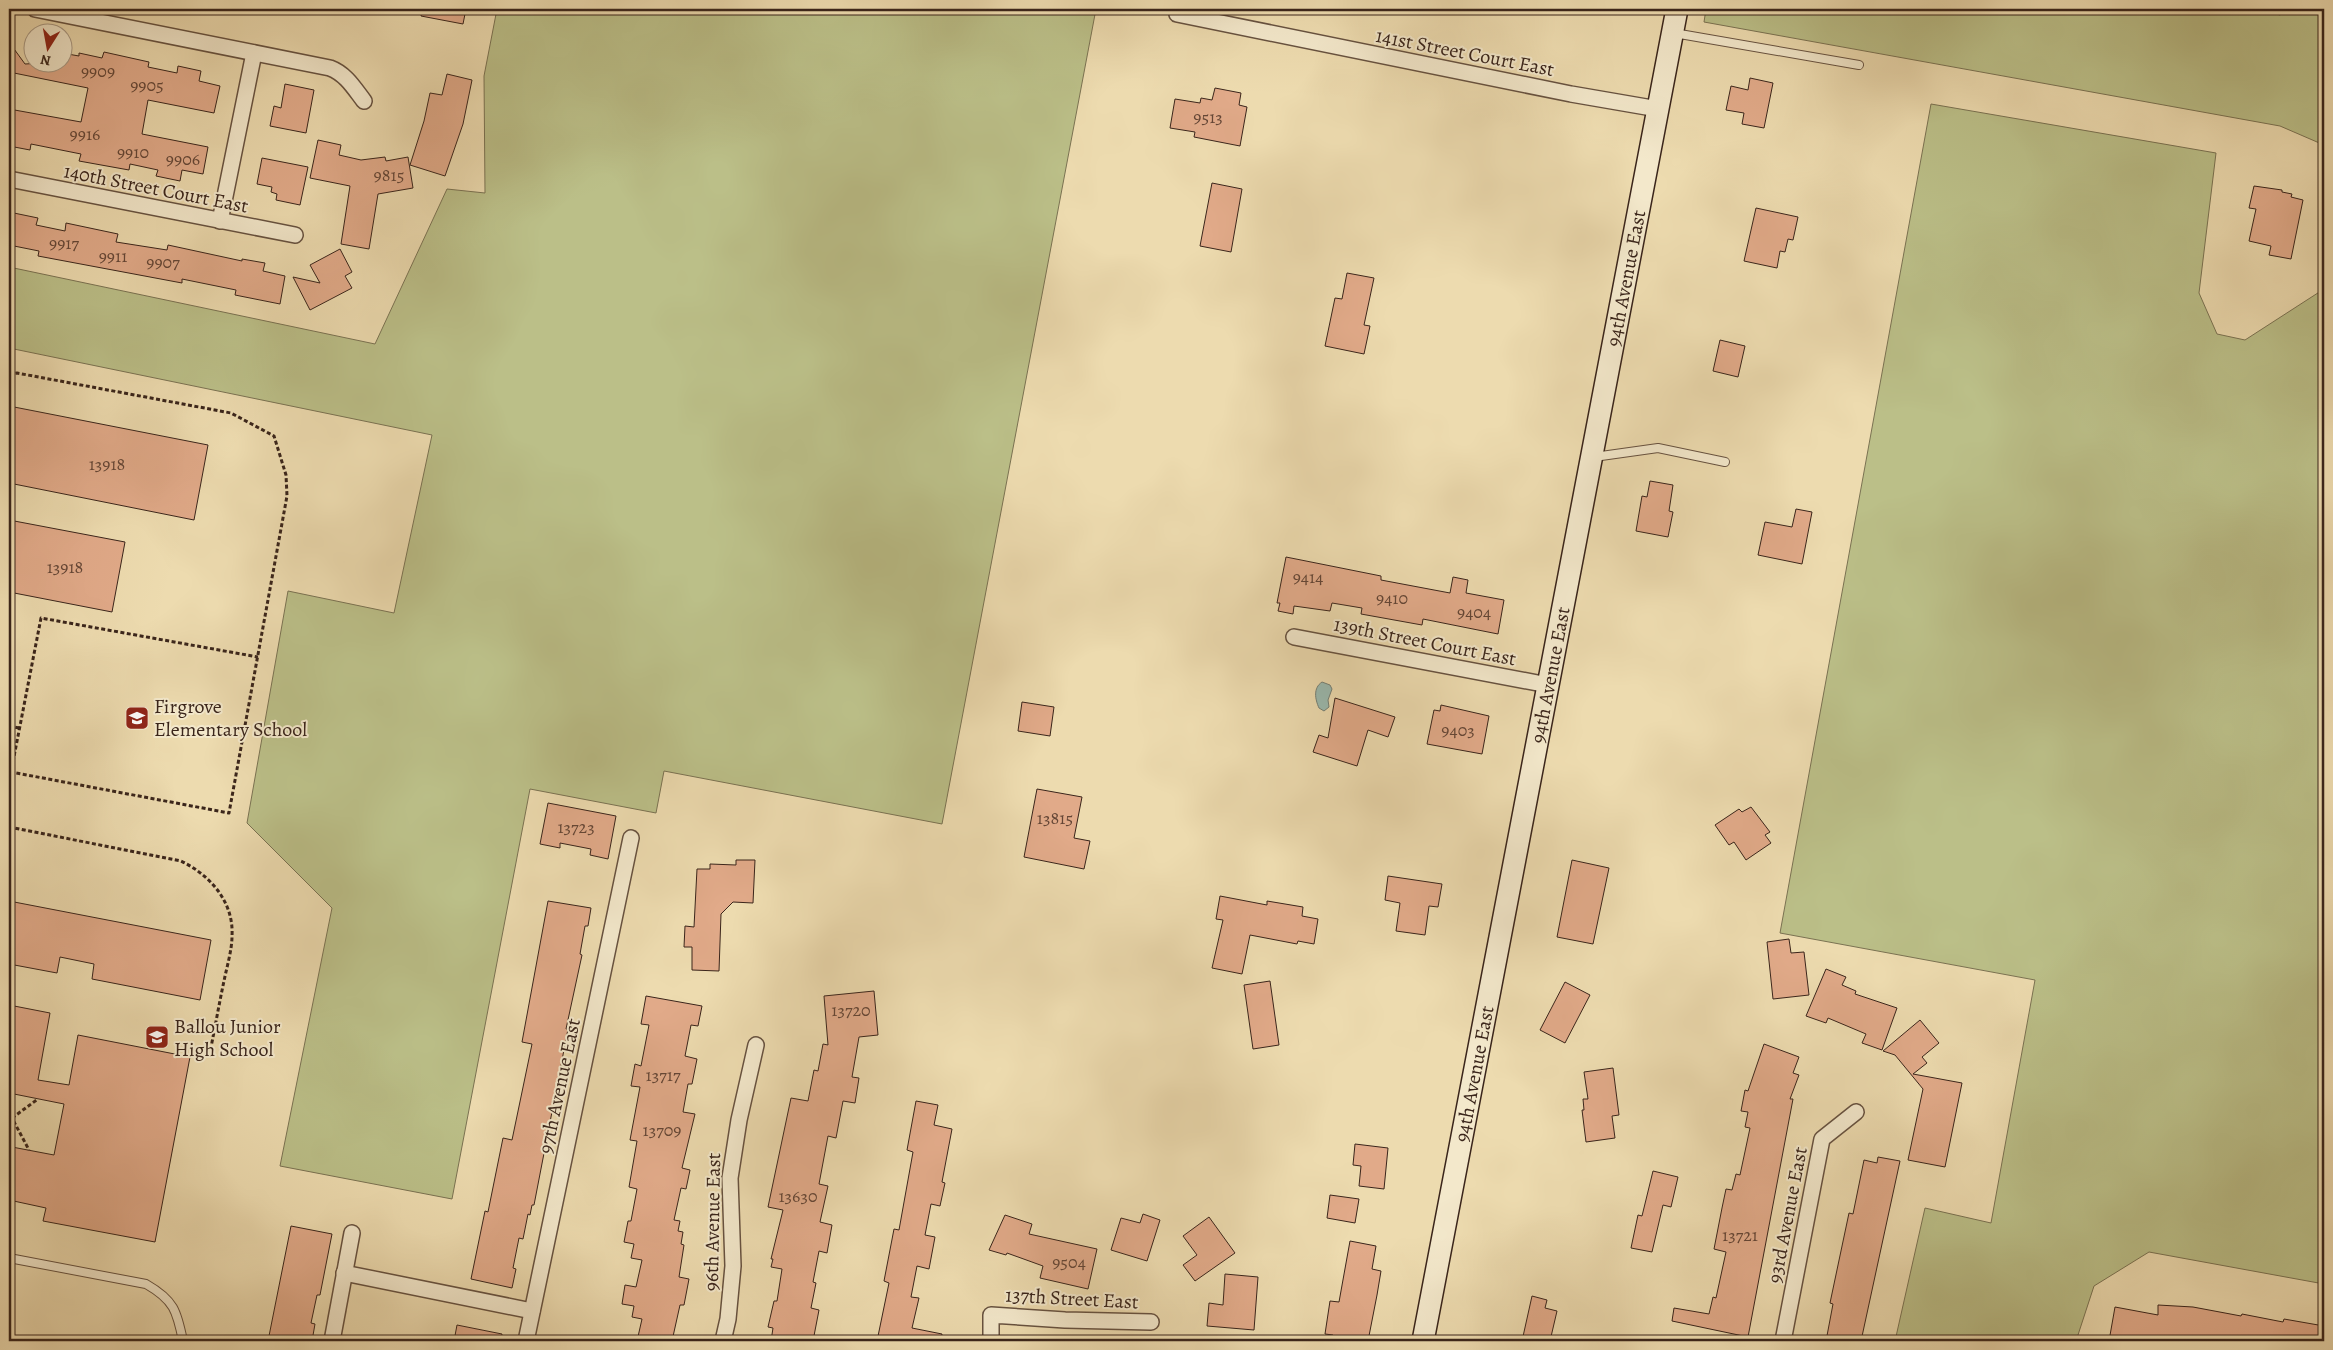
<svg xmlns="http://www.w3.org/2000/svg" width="2333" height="1350" viewBox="0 0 2333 1350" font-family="Alegreya,serif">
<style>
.green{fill:#bbbf88;stroke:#7a7252}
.water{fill:#9abab0;stroke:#747e74}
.building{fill:#e1aa89;stroke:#3a251b}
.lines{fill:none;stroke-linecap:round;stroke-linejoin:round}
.lane-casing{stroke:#675240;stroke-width:10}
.street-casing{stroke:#675240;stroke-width:18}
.secondary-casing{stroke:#3a251b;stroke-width:24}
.path{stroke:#3a251b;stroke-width:3;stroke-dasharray:4 2.5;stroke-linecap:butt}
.lane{stroke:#f3e8cb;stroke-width:8}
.street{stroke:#f3e8cb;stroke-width:15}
.secondary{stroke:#f3e8cb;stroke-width:21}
.labels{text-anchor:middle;stroke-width:4;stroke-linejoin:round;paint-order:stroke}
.number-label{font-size:18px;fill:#644636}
.street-label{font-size:20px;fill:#3a251b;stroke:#f3e8cb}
.poi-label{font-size:20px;fill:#3a251b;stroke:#f3e8cb;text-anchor:start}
</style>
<rect width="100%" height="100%" fill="#eddbaf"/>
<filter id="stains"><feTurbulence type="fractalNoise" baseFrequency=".004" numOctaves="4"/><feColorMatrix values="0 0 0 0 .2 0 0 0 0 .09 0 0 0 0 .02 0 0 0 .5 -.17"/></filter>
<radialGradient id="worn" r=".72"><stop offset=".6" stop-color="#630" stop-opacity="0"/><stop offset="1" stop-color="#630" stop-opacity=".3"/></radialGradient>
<!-- green -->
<g class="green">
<polygon points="497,9 1096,9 942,824 664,771 656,813 530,789 452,1199 280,1166 332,908 247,823 288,591 394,613 432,435 9,348 9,267 375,344 447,189 485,193 484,76"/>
<polygon points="1706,9 2269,9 2269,12 2280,15 2288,9 2324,9 2324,145 2280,126 1704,22"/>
<polygon points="1931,104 2216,153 2199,293 2217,334 2245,340 2324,289 2324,1284 2149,1252 2094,1286 2076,1341 1895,1341 1925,1208 1991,1223 2035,980 1780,933"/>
</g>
<!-- water -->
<path class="water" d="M1322 682 1330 685 1332 689 1328 700 1329 707 1324 711 1319 708C1315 699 1313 688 1322 682Z"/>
<!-- building -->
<g class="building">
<polygon points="422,9 466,9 463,24 421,16"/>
<polygon points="9,42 25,64 62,62 62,53 79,56 79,53 102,58 104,52 149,62 148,67 177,73 178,66 201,71 199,81 220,86 214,113 148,100 142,134 208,147 203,174 182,170 180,181 156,176 158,170 130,164 129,170 79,161 81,154 31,144 30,150 9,146 9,109 81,122 88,88 9,72"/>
<polygon points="447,74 472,80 463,124 445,176 410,165 424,121 430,93 442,95"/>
<polygon points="1750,78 1773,83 1764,128 1742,124 1744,113 1726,110 1731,86 1748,90"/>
<polygon points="285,84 314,90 306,133 270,126 274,106 281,108"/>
<polygon points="1215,88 1241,93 1239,105 1247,107 1240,146 1194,137 1195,132 1170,128 1175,99 1200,103 1201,98 1212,100"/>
<polygon points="318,140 341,145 339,155 361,160 385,157 386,161 408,157 413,188 378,194 369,249 341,244 350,186 310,178"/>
<polygon points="262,158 308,167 300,205 276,200 277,194 271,192 272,187 257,184"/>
<polygon points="1212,183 1242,189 1231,252 1200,246"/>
<polygon points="2254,186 2282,190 2282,192 2292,194 2291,197 2303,200 2291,259 2269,255 2271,246 2249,241 2256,209 2249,208"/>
<polygon points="1756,208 1798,217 1793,240 1788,239 1785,252 1780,251 1777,268 1744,261"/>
<polygon points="9,212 38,218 36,225 65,231 66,223 118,234 116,242 167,250 168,245 242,261 242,259 265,263 263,271 285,276 280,304 235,295 236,290 182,279 182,283 38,256 39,251 9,245"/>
<polygon points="340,249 352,272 345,276 352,288 310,310 293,277 320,283 310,265"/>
<polygon points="1347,273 1374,278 1364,325 1370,326 1364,354 1325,346 1335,298 1342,299"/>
<polygon points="1720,340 1745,346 1738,377 1713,371"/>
<polygon points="9,406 208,445 194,520 9,483"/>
<polygon points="1650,481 1673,485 1669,511 1673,512 1668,537 1636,531 1642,496 1647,497"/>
<polygon points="1796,509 1812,512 1802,564 1758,555 1765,522 1792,527"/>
<polygon points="9,520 125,542 112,612 9,592"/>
<polygon points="1286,557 1381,576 1381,580 1450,593 1453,577 1468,580 1466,593 1504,600 1498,634 1423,619 1422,625 1361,614 1362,608 1332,603 1330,611 1294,606 1293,614 1278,611 1280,603 1277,603"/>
<polygon points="1335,698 1395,717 1388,737 1368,730 1357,766 1313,752 1319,735 1328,738"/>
<polygon points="1022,702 1054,707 1050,736 1018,731"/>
<polygon points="1441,705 1489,716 1482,754 1427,744 1434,710 1440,711"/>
<polygon points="1037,789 1082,797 1074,838 1090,841 1084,869 1024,857"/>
<polygon points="548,803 616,816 608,859 590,855 591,849 560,843 560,848 540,844"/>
<polygon points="1751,807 1770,832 1765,835 1771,843 1746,860 1734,842 1729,845 1715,825 1739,809 1742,812"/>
<polygon points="736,860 755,860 753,903 733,902 721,914 719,971 692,970 692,947 684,947 685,926 694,927 697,869 710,869 710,864 736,865"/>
<polygon points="1572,860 1609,868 1593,944 1557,937"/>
<polygon points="1388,876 1442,884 1438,907 1429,906 1425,935 1396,931 1400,903 1385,900"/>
<polygon points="1220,896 1267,905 1267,901 1303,907 1302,916 1318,919 1314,944 1298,941 1297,944 1250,935 1242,974 1212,968 1223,920 1216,919"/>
<polygon points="9,901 211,940 200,1000 92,979 94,964 60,957 57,973 9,964"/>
<polygon points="548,901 591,908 588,926 585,926 580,954 582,955 566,1029 568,1029 534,1205 532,1205 530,1215 528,1214 523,1239 519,1238 513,1268 516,1269 512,1288 471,1279 485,1211 488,1212 503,1138 512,1140 532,1044 522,1042"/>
<polygon points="1789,939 1791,953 1804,952 1809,995 1773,999 1767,942"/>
<polygon points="1826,969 1846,977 1842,985 1856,991 1855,994 1897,1008 1882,1050 1862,1043 1866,1034 1828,1018 1826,1023 1806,1016"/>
<polygon points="1270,981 1279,1045 1253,1049 1244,985"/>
<polygon points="1565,982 1590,995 1565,1043 1540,1030"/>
<polygon points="874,991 878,1035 859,1037 852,1077 859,1078 855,1103 843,1101 836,1138 828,1136 819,1184 828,1186 820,1222 832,1225 827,1253 819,1251 813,1282 816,1283 811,1308 819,1310 813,1341 771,1341 773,1328 768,1327 774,1301 777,1301 782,1269 771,1267 773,1259 771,1259 783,1210 768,1207 791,1098 808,1101 814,1070 818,1071 823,1044 828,1045 824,996"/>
<polygon points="646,996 702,1006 698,1026 691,1025 685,1056 697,1059 692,1084 688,1084 683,1112 695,1114 682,1168 690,1170 686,1189 681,1188 674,1220 680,1221 678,1231 683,1232 681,1244 684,1245 679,1277 689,1279 684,1305 680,1305 672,1341 637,1341 642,1319 632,1317 634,1306 622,1304 625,1285 636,1287 642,1260 631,1258 634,1244 624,1242 628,1221 631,1221 637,1189 629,1187 637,1141 630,1140 640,1087 631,1086 635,1064 641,1066 649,1025 641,1024"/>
<polygon points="9,1005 50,1013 38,1080 69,1085 78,1035 190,1057 155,1242 43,1221 46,1208 9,1200 9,1150 11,1150 12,1147 54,1155 64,1104 9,1093"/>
<polygon points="1920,1020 1939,1043 1922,1057 1927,1063 1913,1074 1962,1083 1945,1167 1908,1160 1923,1089 1895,1055 1883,1051"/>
<polygon points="1764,1044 1799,1057 1793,1073 1799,1075 1790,1099 1793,1099 1748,1337 1672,1321 1674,1308 1709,1314 1713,1297 1716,1298 1726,1252 1714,1249 1722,1208 1726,1189 1732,1190 1736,1174 1740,1175 1750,1128 1745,1127 1748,1112 1741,1111 1745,1090 1748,1091"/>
<polygon points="1613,1068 1619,1115 1612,1116 1615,1138 1586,1142 1582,1110 1584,1110 1583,1099 1588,1099 1584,1072"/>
<polygon points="916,1101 938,1105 934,1125 952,1129 942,1182 945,1183 940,1206 931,1204 925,1235 935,1237 929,1269 917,1266 911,1297 919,1298 912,1328 942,1334 941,1341 877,1341 889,1283 884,1281 894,1229 899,1230 913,1152 907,1150"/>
<polygon points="1355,1144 1388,1148 1384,1189 1359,1186 1361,1166 1353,1165"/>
<polygon points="1878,1157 1900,1161 1861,1341 1826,1341 1833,1304 1830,1303 1849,1213 1853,1214 1864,1160 1877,1163"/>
<polygon points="1653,1171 1678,1177 1671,1207 1663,1205 1652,1252 1631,1248 1638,1215 1642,1216"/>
<polygon points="1330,1195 1359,1199 1355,1223 1327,1218"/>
<polygon points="1143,1214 1160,1220 1147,1261 1111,1250 1121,1218 1140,1223"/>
<polygon points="1005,1215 1032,1224 1029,1234 1097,1249 1088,1289 1040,1278 1043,1266 1007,1253 1006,1255 989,1250"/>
<polygon points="1209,1217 1235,1253 1195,1281 1183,1265 1197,1255 1183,1236"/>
<polygon points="291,1226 332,1234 320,1295 317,1295 311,1323 315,1324 312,1341 298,1341 269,1336"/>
<polygon points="1350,1241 1376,1246 1372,1269 1381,1271 1377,1295 1368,1341 1332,1341 1333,1335 1325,1334 1330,1301 1339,1302"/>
<polygon points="1225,1274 1258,1277 1254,1330 1207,1326 1209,1303 1223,1305"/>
<polygon points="1532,1296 1547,1300 1545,1308 1557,1311 1550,1341 1522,1341"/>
<polygon points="2158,1305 2193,1307 2241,1316 2242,1314 2283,1322 2284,1319 2324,1326 2324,1341 2109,1341 2115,1307 2158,1315"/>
<polygon points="457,1325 502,1334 501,1341 454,1341"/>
</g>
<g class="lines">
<!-- lane casing -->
<g class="lane-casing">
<g id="lane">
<polyline points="1674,33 1859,65"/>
<polyline points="1594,457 1658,448 1725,462"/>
<path d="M9 1258 146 1284C174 1300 177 1311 183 1341"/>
</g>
</g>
<!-- street casing -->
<g class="street-casing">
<g id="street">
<path d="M35 9 330 68C346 74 354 88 364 101"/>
<polyline points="1177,14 1571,94 1658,109"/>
<polyline points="9,179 295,235"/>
<polyline points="220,221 254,53"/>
<polyline points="1294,637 1548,685"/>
<polyline points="344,1273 532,1311"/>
<polyline points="332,1341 352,1233"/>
<polyline points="526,1341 631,838"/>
<polyline points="723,1341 728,1319 733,1266 730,1178 739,1120 756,1045"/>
<polyline points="991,1341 991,1315 1065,1320 1151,1322"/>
<polyline points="1783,1341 1822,1139 1856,1112"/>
</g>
</g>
<!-- secondary casing -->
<g class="secondary-casing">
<g id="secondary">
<path id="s1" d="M1423 1341 1677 9"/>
</g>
</g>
<!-- path -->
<g class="path">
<polyline points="9,374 17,373 231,413 274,436 286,475 287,496 229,813 11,772 41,618 258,657"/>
<polyline points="9,726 19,728"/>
<path d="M9 827 181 861C210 875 234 902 232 936 232 950 227 966 224 981 219 1004 215 1028 210 1052"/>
<polyline points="9,1118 12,1118 29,1150"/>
<polyline points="12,1118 38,1099"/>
</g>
<!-- lane -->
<use href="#lane" class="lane"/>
<!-- street -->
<use href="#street" class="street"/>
<!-- secondary -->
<use href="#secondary" class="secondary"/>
</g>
<!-- icons -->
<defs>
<g id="school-square" transform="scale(1.25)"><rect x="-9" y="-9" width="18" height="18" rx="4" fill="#8f2418" stroke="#f3e8cb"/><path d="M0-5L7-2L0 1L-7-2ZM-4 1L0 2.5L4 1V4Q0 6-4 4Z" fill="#fff"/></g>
</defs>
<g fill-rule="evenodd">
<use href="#school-square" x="137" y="718"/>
<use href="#school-square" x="157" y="1037"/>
</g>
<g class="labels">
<!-- number labels -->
<g class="number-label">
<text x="98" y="77">9909</text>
<text x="147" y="91">9905</text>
<text x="1208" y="123">9513</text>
<text x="85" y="140">9916</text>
<text x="133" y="158">9910</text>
<text x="183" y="165">9906</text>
<text x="389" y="181">9815</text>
<text x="64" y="249">9917</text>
<text x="113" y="262">9911</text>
<text x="163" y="268">9907</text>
<text x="107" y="470">13918</text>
<text x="65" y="573">13918</text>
<text x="1308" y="583">9414</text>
<text x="1392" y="604">9410</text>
<text x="1474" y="618">9404</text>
<text x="1458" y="736">9403</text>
<text x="1055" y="824">13815</text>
<text x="576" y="833">13723</text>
<text x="851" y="1016">13720</text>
<text x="663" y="1081">13717</text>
<text x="662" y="1136">13709</text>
<text x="798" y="1202">13630</text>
<text x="1740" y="1241">13721</text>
<text x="1069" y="1268">9504</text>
</g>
<!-- street labels -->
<g class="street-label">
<text transform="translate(1465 52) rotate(11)" y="7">141st Street Court East</text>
<text transform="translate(156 188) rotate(11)" y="7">140th Street Court East</text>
<text dy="7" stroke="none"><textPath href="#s1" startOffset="1082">94th Avenue East</textPath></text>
<text transform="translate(1425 641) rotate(11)" y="7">139th Street Court East</text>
<text dy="7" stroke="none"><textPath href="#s1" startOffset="678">94th Avenue East</textPath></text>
<text dy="7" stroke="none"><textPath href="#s1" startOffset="272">94th Avenue East</textPath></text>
<text transform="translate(559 1086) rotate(-78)" y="7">97th Avenue East</text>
<text transform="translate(1787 1215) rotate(-79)" y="7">93rd Avenue East</text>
<text transform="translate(712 1222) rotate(-89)" y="7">96th Avenue East</text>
<text transform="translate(1072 1298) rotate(3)" y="7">137th Street East</text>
</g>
<!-- poi labels -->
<g class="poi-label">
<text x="154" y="713">Firgrove<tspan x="154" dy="23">Elementary School</tspan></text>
<text x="174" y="1033">Ballou Junior<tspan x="174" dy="23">High School</tspan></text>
</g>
</g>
<!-- margin -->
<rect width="2333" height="1350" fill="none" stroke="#eddbaf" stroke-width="30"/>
<rect x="10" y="10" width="2313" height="1330" fill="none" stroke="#3a251b" stroke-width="2.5"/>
<rect x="15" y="15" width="2303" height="1320" fill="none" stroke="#3a251b"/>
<!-- north arrow -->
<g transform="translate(48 48) rotate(191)"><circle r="24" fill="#f3e8cb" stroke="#a99a85"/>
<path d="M0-4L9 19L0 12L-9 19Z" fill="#8f2418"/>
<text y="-8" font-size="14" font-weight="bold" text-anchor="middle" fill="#3a251b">N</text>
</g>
<rect width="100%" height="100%" filter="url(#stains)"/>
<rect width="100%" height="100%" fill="url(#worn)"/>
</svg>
